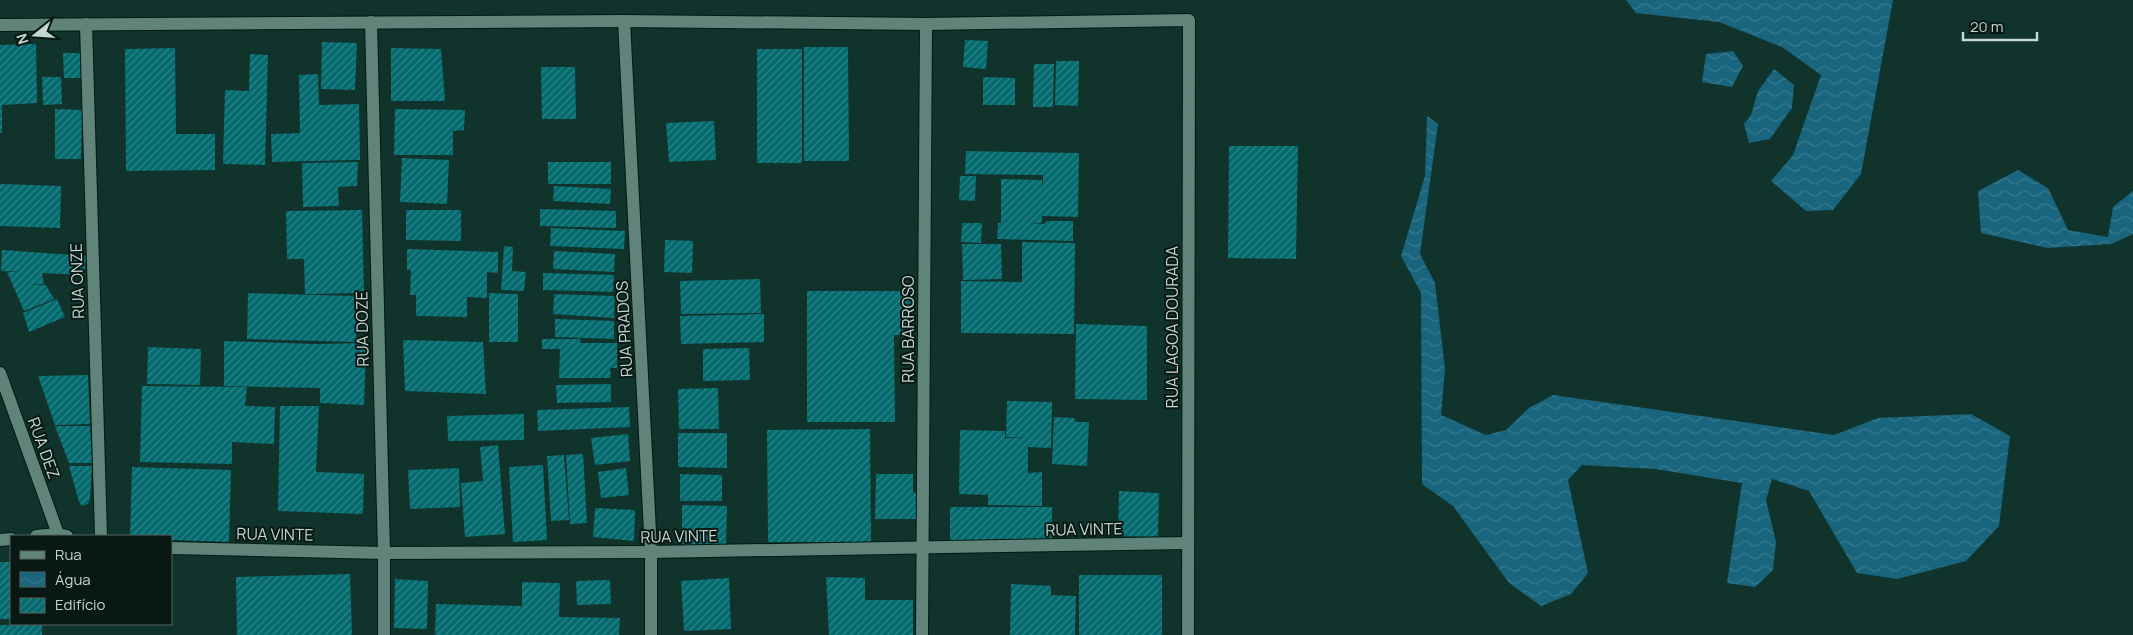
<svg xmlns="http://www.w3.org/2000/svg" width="2133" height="635" viewBox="0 0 2133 635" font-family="Manrope,sans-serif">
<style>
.water{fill:url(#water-waves)}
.building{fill:url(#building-hatch)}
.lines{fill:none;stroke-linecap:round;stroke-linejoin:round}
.minor-casing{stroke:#011a14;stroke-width:14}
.minor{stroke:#60847a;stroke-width:12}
.labels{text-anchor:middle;stroke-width:4;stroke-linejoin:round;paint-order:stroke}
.street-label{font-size:16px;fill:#c4d7d1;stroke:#091814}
</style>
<defs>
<pattern id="water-waves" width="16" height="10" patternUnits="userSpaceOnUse" patternTransform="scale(1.25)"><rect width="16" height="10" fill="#18657d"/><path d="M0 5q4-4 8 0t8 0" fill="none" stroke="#387a8e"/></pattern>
<pattern id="building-hatch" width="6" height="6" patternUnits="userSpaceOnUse" patternTransform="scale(1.25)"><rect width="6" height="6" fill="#036a6e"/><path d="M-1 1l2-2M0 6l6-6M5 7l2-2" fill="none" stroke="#328588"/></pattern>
</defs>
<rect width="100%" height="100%" fill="#10332b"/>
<!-- water -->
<g class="water">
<polygon points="1626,0 1893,0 1861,174 1833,210 1806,211 1771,181 1793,155 1821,75 1782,47 1719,22 1636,13"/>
<polygon points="1733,51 1743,66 1732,87 1702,82 1706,54"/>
<polygon points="1774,69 1794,85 1792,108 1770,139 1749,143 1744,124 1751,115 1758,91"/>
<polygon points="1427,116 1438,124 1420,254 1435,283 1445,369 1441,415 1486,435 1506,430 1529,408 1553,395 1834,435 1878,418 1971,414 2010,436 1999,526 1966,561 1897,579 1857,573 1809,491 1772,479 1766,500 1776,542 1773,570 1755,587 1727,583 1742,483 1655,469 1582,465 1568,480 1588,573 1571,594 1541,606 1509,583 1453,506 1422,484 1421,293 1401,256 1425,176"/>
<polygon points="2018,170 2048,188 2068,230 2108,237 2113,207 2133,191 2133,234 2112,244 2047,248 1981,233 1978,191"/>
</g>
<!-- building -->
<g class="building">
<polygon points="965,40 988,41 986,69 963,67"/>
<polygon points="322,42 357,43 355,90 321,89"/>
<polygon points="36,44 37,103 2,105 2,133 0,133 0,45"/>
<polygon points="804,47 848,47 849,161 804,161"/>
<polygon points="175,48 176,134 215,134 215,170 126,171 125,49"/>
<polygon points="391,48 441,49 445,101 391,101"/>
<rect x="757" y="49" width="45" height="114"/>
<polygon points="63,53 80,53 81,78 64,78"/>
<polygon points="250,54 268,55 265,165 223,164 225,90 249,91"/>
<polygon points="1056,61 1079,61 1078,106 1055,105"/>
<polygon points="1034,64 1054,64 1053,107 1033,107"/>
<polygon points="541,67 575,67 576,119 542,119"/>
<polygon points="318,74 319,105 359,104 360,160 272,162 271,134 300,133 299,75"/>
<polygon points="42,77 61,77 62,104 43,105"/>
<polygon points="983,77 1015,78 1015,105 983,105"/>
<polygon points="55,109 82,110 81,159 55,159"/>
<polygon points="395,109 465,110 464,130 453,131 453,155 394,155"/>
<polygon points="714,121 716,160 669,162 666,123"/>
<polygon points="1229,146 1298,146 1296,259 1228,258"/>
<polygon points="966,151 1079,153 1078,217 1042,216 1042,223 1030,223 1044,224 1047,221 1073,221 1073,241 997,239 998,223 1001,223 1001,179 1042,180 1043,190 1043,175 965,174"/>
<polygon points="402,158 449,160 447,204 400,202"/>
<polygon points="358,162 357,186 338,187 339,206 303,207 302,163"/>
<rect x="548" y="162" width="63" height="22"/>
<polygon points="960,176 976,176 975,201 959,200"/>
<polygon points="0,184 61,186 60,228 0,226"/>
<polygon points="554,186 611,189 610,204 553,201"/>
<polygon points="540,209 616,211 616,228 540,226"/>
<polygon points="362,210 364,293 305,294 304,259 287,259 286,211"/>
<polygon points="406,210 461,210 461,241 406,240"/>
<polygon points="962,223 982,223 981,243 961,242"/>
<polygon points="551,228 625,231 624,249 550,246"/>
<polygon points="665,240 693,241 692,273 664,272"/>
<polygon points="1022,242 1075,243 1074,334 961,333 961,281 1022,282"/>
<polygon points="962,244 1001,244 1002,279 963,280"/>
<polygon points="504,246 513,247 512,271 526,272 524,291 501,290"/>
<polygon points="407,249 498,252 498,273 487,272 487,298 467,297 467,317 416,316 416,295 410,295 411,270 407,270"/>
<polygon points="2,250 86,256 84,275 42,273 44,284 29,285 46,285 54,299 24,311 7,272 22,272 1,271"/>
<polygon points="554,251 615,254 614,272 553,269"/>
<polygon points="543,273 614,275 613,292 543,290"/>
<polygon points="760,279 761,313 681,314 680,281"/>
<polygon points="807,291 911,291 911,335 894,335 895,422 807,422"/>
<polygon points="248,293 357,296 356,342 247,339"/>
<polygon points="489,293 518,294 518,342 489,342"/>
<polygon points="554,294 615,296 614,318 553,314"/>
<polygon points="57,299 65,317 29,332 23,313"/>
<polygon points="764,314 764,342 681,344 680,316"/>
<polygon points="555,319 614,321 614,339 555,337"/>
<polygon points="1076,324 1147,326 1147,400 1075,399"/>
<polygon points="542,339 581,339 580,343 617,343 617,368 610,368 611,378 559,378 560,349 542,349"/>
<polygon points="403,340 483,342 486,394 405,391"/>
<polygon points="224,341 317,344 366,343 364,405 320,403 320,388 224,386"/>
<polygon points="148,347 201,349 200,385 147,384"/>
<polygon points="749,348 750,380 703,381 703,349"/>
<polygon points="88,375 90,424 55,425 38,376"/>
<polygon points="611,384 611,402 557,403 556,385"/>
<polygon points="142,386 247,387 245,406 275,407 274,444 232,442 232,464 140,462"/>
<polygon points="718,388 719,429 679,429 678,389"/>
<polygon points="1007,401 1052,402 1051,448 1028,447 1028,473 1042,472 1042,506 988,505 988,495 959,494 960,430 1005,431 1005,438 1028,438 1006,437"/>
<polygon points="280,406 319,406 316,472 364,474 363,514 278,511"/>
<polygon points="629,407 630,427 538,431 537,410"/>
<polygon points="524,414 524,440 448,441 447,416"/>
<polygon points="1054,417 1074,418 1076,422 1089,422 1087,466 1052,464"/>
<polygon points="55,426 90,426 92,463 69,463"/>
<polygon points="870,429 871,542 768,542 767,430"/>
<polygon points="678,433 727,433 727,468 678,467"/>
<polygon points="628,434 630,461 595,465 591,438"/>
<polygon points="498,445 505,534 465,537 461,483 483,481 480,447"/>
<polygon points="583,454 587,523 570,524 566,455"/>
<polygon points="564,455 569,520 551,521 547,456"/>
<polygon points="543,465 547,540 513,542 509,467"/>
<polygon points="69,466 92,466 90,499 88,504 82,506 79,502"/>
<polygon points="132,467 231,470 229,542 171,540 171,536 130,536"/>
<polygon points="459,468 460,507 410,509 408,470"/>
<polygon points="626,468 629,495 601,498 598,472"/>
<polygon points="680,474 722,475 722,501 680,501"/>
<polygon points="876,474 913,474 913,492 918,493 918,519 875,519"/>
<polygon points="1119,491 1159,493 1158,537 1118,536"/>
<polygon points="682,505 727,506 726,546 682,545"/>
<polygon points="950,507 1052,507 1052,544 950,543"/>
<polygon points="595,508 635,510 634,541 593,537"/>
<rect x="0" y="562" width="11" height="57"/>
<polygon points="350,574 352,635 237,635 236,577"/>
<rect x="1079" y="575" width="83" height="60"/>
<polygon points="826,577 865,578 865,600 913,600 913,635 829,635"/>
<polygon points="729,578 731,629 684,631 681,581"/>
<polygon points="395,579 428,581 427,629 394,628"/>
<polygon points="610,580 611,604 577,605 576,581"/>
<polygon points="522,582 560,583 559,617 620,618 619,635 435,635 436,604 522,606"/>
<polygon points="1011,584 1051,586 1051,595 1076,596 1075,635 1010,635"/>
<polygon points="42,624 42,635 0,635 0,625"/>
</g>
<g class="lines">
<!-- minor casing -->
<g class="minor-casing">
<g id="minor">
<polyline points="624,21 651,552 651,635"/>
<polyline points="371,22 384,553 384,635"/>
<polyline points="86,24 101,536"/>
<polyline points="0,25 624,21 926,24 1189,20 1188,635"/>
<polyline points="0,373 58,534"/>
<polyline points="36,536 58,534 67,536"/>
<polyline points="0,540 11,539"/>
<polyline points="171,548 384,553 651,552 1187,543"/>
<polyline points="922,635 926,24"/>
</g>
</g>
<!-- minor -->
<use href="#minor" class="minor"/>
</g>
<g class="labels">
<!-- street labels -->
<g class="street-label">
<text transform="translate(77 281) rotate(-92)" y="6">RUA ONZE</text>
<text transform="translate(1172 327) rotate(-90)" y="6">RUA LAGOA DOURADA</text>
<text transform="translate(362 329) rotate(-91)" y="6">RUA DOZE</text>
<text transform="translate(624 329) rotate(-93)" y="6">RUA PRADOS</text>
<text transform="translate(908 329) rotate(-90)" y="6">RUA BARROSO</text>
<text transform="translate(44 448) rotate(70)" y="6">RUA DEZ</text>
<text transform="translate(1084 529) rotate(-1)" y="6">RUA VINTE</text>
<text transform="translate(275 534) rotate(1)" y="6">RUA VINTE</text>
<text transform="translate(679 536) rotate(-1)" y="6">RUA VINTE</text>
</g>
</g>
<!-- legend -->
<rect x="10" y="535" width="162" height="90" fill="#091814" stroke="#546460"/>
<rect x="20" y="551" width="25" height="8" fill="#60847a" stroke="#546460"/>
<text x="55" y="560" font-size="15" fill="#c4d7d1">Rua</text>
<rect x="20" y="572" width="25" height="15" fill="url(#water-waves)" stroke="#546460"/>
<text x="55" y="585" font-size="15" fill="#c4d7d1">Água</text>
<rect x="20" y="598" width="25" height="15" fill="url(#building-hatch)" stroke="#546460"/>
<text x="55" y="610" font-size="15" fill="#c4d7d1">Edifício</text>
<!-- north arrow -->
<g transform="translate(35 35) rotate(253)" stroke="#091814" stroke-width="4" paint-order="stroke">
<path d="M0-4L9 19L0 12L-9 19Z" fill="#c4d7d1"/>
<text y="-8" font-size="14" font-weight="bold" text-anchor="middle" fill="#c4d7d1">N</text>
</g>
<!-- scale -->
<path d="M1963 32v8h74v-8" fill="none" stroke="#c4d7d1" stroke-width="2.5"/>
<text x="1970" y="32" font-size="15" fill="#c4d7d1" stroke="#091814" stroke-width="4" paint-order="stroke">20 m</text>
</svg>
